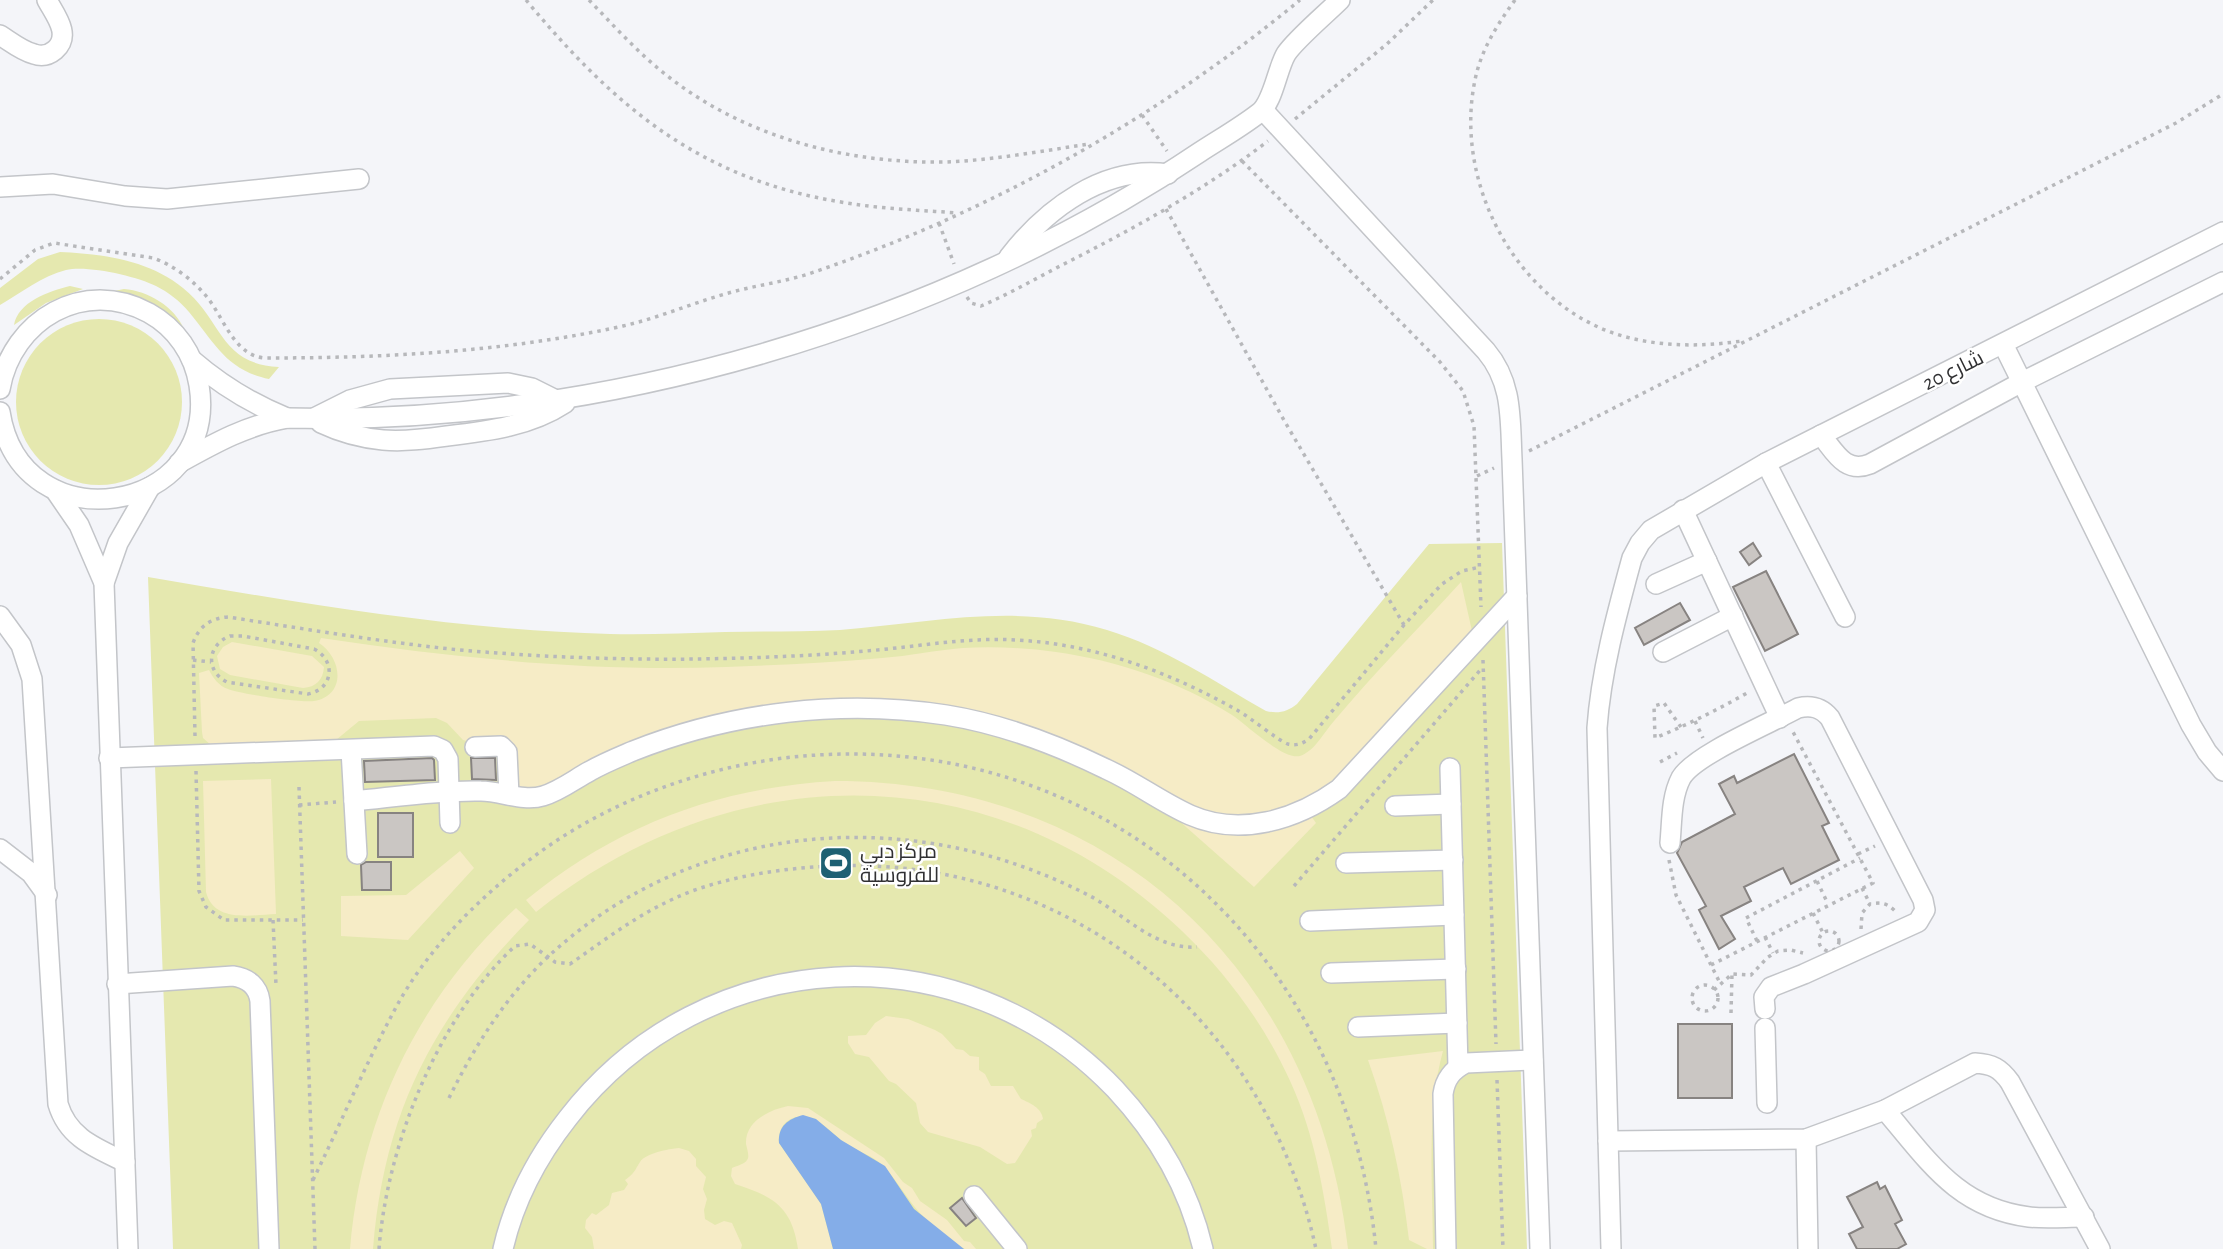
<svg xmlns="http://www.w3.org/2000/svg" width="2223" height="1249" viewBox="0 0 2223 1249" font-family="'Alegreya Sans',Cairo,sans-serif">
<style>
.green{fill:#e5e8af}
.sand{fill:#f6ecc6}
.water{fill:#84ade8}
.building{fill:#cac6c3;stroke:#878381;stroke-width:2}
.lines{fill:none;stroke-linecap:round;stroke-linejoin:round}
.minor-casing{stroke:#c3c5c9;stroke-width:22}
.path{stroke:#b7b8bb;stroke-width:3.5;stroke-dasharray:3.5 5;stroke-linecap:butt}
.minor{stroke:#fff;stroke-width:19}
.labels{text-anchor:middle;stroke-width:5;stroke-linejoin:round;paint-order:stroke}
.street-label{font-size:21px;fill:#313133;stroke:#fff}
.poi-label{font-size:21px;fill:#313133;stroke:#fff;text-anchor:start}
</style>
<rect width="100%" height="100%" fill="#f4f5f9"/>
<!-- green -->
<g class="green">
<path d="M60 252C103 254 149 260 183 288 223 320 219 364 279 367L269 379C226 370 215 343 189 312 180 301 168 292 156 286 136 276 87 265 66 270 42 276 21 293 0 305V288L38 259Z"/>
<path d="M70 286 83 289 46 303 14 325C18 302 49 291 70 286Z"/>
<path d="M124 289C148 291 174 306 184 329L152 304 114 291Z"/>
<circle cx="99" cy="402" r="83"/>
<path d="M1502 543 1527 1249H173L148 577C302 603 454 630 610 634 648 635 686 633 725 632 763 631 801 632 840 630 932 623 1016 602 1107 630 1164 647 1215 682 1266 711 1278 714 1287 712 1297 704L1429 544Z"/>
</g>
<!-- sand -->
<g class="sand">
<path d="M1461 582 1472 631 1337 781 1280 815 1210 817 1034 732 781 706 542 793 516 789 515 753 463 740 447 723 436 718 359 721 336 740 212 746 203 738 202 732 199 673 209 670C213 678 219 686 228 689 240 694 302 703 314 701 347 695 342 658 319 643L321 638C455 658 589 672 726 667 778 665 830 663 882 658 909 656 936 650 963 648 994 646 1025 648 1056 652 1119 661 1178 681 1232 715 1247 725 1283 760 1300 756 1315 751 1324 732 1334 721 1374 673 1419 628 1461 582Z"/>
<path d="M232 642 312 656 324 667C323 680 316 687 303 688L230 675 220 669 217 656 223 647Z"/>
<path d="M271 779 276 914C251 915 214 923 206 892L203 781Z"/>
<path d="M835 781C1115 781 1317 974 1348 1249H1332C1324 1192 1315 1136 1291 1083 1265 1025 1227 974 1182 931 996 753 733 754 536 912L526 900C618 825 716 788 835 781Z"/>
<polygon points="1309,813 1316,823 1254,887 1177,819"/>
<polygon points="460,851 474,868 408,940 341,936 341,896 406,895"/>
<path d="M516 908 529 920C434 1017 384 1112 373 1249H350C361 1117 419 997 516 908Z"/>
<path d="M886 1016 908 1019 935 1030 942 1034 956 1049 963 1050 970 1056 979 1057V1070L985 1074 991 1086H1013L1021 1099C1030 1103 1042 1108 1043 1119L1037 1123 1036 1128 1031 1130 1032 1136 1015 1163 1007 1164 980 1147 928 1132 920 1123 916 1103 896 1084 889 1081 869 1057 855 1054 848 1043V1036L866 1035 875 1023Z"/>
<path d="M1443 1051C1426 1111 1433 1187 1433 1249H1427L1409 1240C1402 1179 1389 1118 1368 1060Z"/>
<path d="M788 1106 808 1108 884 1158 903 1182 912 1188 920 1201 947 1220 964 1241 970 1242 976 1249C972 1249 968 1249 965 1249 957 1246 934 1226 926 1219 908 1203 899 1181 882 1165 873 1156 860 1152 849 1146 832 1135 812 1106 789 1120 781 1125 778 1134 779 1143L821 1204 833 1249H798C792 1206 772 1196 735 1184L731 1176 732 1168C736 1166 745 1164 747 1160 750 1157 747 1149 746 1144 745 1121 769 1110 788 1106Z"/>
<path d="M679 1148 689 1151 696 1159V1166L706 1177 703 1189 707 1199 704 1210 705 1219 715 1225 724 1221 732 1223 742 1245 741 1249H594L592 1237 585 1228 586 1220 592 1213 596 1215 609 1205 612 1193 624 1190 628 1184 625 1180C634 1174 635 1170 640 1162 646 1153 668 1149 679 1148Z"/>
</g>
<!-- water -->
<path class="water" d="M803 1115 816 1119 841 1140 885 1166 914 1209 964 1249H833L821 1204 779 1143C778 1126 788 1119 803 1115Z"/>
<!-- building -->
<g class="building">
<polygon points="1753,543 1761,556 1749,565 1740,552"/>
<polygon points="1766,571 1798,634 1765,651 1733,587"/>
<polygon points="1680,603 1690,620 1644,645 1635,628"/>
<polygon points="1794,754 1829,823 1822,826 1839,860 1791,884 1783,868 1744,887 1751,901 1721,916 1735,939 1719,949 1699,910 1706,906 1677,853 1682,842 1735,814 1719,784 1734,776 1737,783"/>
<polygon points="432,758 434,760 435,780 365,782 364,761"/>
<polygon points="471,758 495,758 496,780 472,779"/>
<rect x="378" y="813" width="35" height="44"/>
<polygon points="366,862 391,862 391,890 362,890 361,865"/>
<rect x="1678" y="1024" width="54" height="74"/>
<polygon points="1877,1182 1880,1189 1885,1186 1902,1220 1895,1224 1906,1244 1897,1249 1857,1249 1849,1234 1863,1227 1847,1197"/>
<polygon points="962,1198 976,1218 966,1226 950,1208"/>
</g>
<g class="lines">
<!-- minor casing -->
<g class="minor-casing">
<g id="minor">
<path d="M0 35C11 42 22 51 34 54 42 57 49 55 55 50 72 35 55 15 47 0"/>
<path d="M1263 110 1486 351C1513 383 1510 419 1512 459L1540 1249"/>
<polyline points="0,187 53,184 125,196 167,199 359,179"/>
<path d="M1009 257C1046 209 1104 165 1168 174"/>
<polyline points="2003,344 2191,725 2207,752 2223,771"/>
<path d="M192 360C221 385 252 404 287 418"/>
<path d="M0 389C12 320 84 277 149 313 176 328 194 354 199 385 220 515 21 547 0 412"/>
<polyline points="314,418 350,400 390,389 508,383 532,388 554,399"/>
<path d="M321 423C340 432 361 438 383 440 404 442 426 439 447 436 489 431 530 426 565 403"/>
<path d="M1821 435C1835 452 1845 474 1870 464L2022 382 2223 282"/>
<path d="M179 463C215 443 247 425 288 418 600 426 941 326 1200 152 1220 139 1241 127 1259 113 1273 103 1277 69 1286 54 1295 40 1327 13 1340 0"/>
<polyline points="1766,463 1845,617"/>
<polyline points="55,490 79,525 104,583 128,1249"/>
<polyline points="1683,510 1780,718"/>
<polyline points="104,583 118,543 150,487"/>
<polyline points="1656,584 1707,561"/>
<path d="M0 616 21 645 32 679 58 1104C68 1138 96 1148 125 1162"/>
<polyline points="1663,652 1733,616"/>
<polyline points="475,747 501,746 507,752 509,795"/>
<polyline points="351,750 357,854"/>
<polyline points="109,758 434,746 443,750 448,759 450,823"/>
<polyline points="1450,768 1458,1067"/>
<path d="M354 801C395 797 439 790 481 791 501 791 523 802 543 796 560 791 575 779 590 771 604 763 619 757 633 751 731 712 842 699 946 715 1002 724 1055 744 1106 769 1135 782 1161 802 1190 815 1240 837 1296 820 1339 789L1517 596"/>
<polyline points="1395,806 1451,804"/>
<path d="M1670 843C1672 822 1671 797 1681 778 1694 755 1771 723 1798 708 1811 705 1821 707 1830 718L1923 900 1925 910 1918 922 1804 974 1771 987 1764 997 1765 1009"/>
<polyline points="0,849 31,873 47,895"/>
<polyline points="1346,863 1453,860"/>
<polyline points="1310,921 1454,915"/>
<polyline points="1331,973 1456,969"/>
<path d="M117 984 233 976C248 978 258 986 260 1001L269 1249"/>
<polyline points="1358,1027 1457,1023"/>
<polyline points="1765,1028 1767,1103"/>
<path d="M1885 1110C1928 1160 1957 1208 2029 1217 2047 1219 2066 1217 2084 1217"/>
<polyline points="1806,1139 1808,1249"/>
<path d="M1608 1141 1806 1139 1885 1110 1975 1063C1992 1064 2000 1068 2010 1082L2100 1249"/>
<polyline points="974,1196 1017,1249"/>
<path d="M503 1249C514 1201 538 1156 568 1118 704 942 961 928 1115 1089 1157 1134 1189 1189 1203 1249"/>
<path d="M1446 1249 1443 1094C1445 1079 1452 1070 1466 1063L1533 1060"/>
<path d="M1611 1249 1597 728C1601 671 1617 613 1632 558L1640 543 1651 530 1766 463 2223 232"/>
</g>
</g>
<!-- path -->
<g class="path">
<path d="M526 0C615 107 700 179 841 202 880 209 919 210 958 213"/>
<path d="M589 0C615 27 640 55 670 78 748 138 848 164 946 162 994 160 1042 151 1089 144"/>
<path d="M1515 0C1497 25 1481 50 1475 80 1455 175 1507 284 1596 326 1640 347 1695 348 1742 341"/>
<polyline points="1142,115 1167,151"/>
<polyline points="1295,119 1387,44 1433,0"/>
<polyline points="1242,161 1440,362 1463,391 1474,426 1481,607"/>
<polyline points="1166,209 1285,422 1404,625"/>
<polyline points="939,223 954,264"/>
<path d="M0 279 35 250 54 243 153 258C174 265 197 283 210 301 225 322 236 356 265 358 385 358 505 352 623 326 658 318 690 304 725 294 755 285 787 282 817 271 992 211 1157 118 1300 0"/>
<path d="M967 297 971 303 981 306C1009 294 1035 279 1062 265 1133 229 1204 190 1268 141"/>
<polyline points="1529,451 2176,123 2223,94"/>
<polyline points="1477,476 1494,468"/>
<path d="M230 636H243L314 649C336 660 334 689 308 694L227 682C205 671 207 645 230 636Z"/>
<polyline points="193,660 211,662"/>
<polyline points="1483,660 1496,1044"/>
<polyline points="1695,721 1703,738"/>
<path d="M1681 727 1664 703 1654 706 1655 738C1687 725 1717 710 1747 693"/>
<path d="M195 736 193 643C199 626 211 618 228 617 305 629 382 642 460 650 539 657 619 660 699 659 755 658 811 656 866 651 916 647 965 637 1016 640 1095 644 1169 672 1237 710 1250 717 1277 740 1288 744 1296 746 1302 744 1309 739L1404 625 1442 584 1462 571 1480 567"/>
<polyline points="1660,762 1677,753"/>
<polyline points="196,771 199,891 206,907 224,920 303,920"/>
<polyline points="299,787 315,1249"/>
<polyline points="299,805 336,802"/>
<polyline points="1858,854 1875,846"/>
<polyline points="1669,860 1676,895 1720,983"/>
<polyline points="1817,881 1828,904"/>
<polyline points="1294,886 1482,668"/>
<polyline points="1862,888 1870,904"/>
<polyline points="1813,913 1823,933"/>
<polyline points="273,920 276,985"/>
<path d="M1861 929 1862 913 1870 904C1881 902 1887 903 1895 911"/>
<circle cx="1829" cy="941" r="10"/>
<polyline points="1765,937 1773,953"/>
<polyline points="1757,941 1746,918 1860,858"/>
<polyline points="1711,965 1873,883 1792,730"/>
<circle cx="1705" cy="998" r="13"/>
<polyline points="1714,990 1732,974 1751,975 1768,957 1778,951 1791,950 1803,953"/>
<polyline points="1731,1013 1732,974"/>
<polyline points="1497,1080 1503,1249"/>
<path d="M449 1098C477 1041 512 987 560 946 693 831 876 809 1037 872 1055 879 1073 887 1090 896 1124 914 1155 950 1197 947"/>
<path d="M313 1180C342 1121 368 1058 400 1000 430 948 476 901 524 864 598 806 690 770 784 758 1094 721 1346 944 1376 1249"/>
<path d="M379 1249C387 1145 438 1018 515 946L530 944 555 962 570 964C612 935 643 910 692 891 737 875 785 868 832 866 1070 856 1266 1019 1316 1249"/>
</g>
<!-- minor -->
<use href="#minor" class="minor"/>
</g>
<!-- icons -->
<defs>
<g id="stadium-square" transform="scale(1.75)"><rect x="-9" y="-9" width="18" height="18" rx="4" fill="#1d6073" stroke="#fff"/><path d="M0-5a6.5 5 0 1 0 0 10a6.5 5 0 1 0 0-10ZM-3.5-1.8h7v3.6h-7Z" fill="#fff"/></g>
</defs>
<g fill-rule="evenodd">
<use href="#stadium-square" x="836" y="863"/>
</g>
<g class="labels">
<!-- street labels -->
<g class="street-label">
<text transform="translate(1953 370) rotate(-26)" y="7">شارع 20</text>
</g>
<!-- poi labels -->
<g class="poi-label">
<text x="860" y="858">مركز دبي<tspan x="860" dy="24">للفروسية</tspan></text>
</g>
</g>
</svg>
